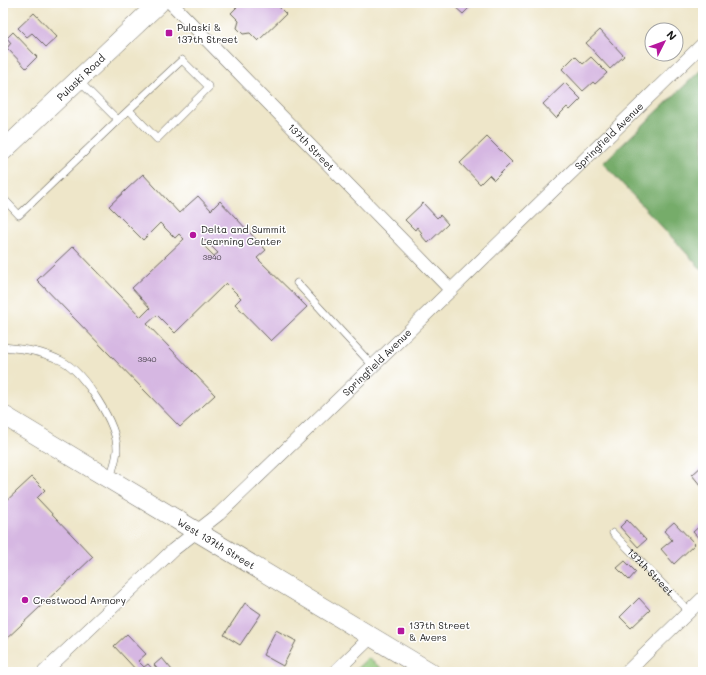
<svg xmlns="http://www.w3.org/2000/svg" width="706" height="675" viewBox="0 0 706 675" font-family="Mali,sans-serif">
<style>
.green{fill:#93c87a;stroke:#58724b}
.forest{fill:#76ac6a;stroke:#496443}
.building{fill:#d6b7e2;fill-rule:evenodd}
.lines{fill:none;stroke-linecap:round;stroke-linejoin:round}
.lane-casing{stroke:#666359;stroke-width:8}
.street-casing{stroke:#666359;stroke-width:14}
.secondary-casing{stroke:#666359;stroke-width:20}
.lane{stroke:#fff;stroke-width:7}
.street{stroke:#fff;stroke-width:13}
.secondary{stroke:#fff;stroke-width:19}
.poi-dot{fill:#b5179e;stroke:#fff;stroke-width:1.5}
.labels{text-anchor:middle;stroke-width:3;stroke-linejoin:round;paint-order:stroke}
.number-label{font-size:8px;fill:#4a434e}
.poi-label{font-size:10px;fill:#1c1c1c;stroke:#fff;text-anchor:start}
.street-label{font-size:10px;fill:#1c1c1c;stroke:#fff}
</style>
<rect width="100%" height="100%" fill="#fff"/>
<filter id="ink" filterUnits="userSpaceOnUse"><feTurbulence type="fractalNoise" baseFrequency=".025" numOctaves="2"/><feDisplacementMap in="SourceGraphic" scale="8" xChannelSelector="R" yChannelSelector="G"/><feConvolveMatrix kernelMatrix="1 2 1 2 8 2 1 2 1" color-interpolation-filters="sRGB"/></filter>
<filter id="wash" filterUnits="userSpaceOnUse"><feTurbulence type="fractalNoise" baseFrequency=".012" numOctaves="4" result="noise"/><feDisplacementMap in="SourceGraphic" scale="16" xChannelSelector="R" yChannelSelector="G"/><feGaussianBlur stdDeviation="0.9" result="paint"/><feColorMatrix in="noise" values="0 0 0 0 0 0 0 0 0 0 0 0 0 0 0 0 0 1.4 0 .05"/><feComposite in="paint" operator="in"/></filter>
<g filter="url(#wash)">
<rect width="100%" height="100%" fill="#eee6c9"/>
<!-- green -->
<polygon class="green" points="368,658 386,672 353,672"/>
<!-- forest -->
<polygon class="forest" points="703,68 703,271 603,163"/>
<g id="blocks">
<!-- building -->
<g class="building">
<polygon points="241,3 275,3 286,14 258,41 250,33 243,34 237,28 239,21 231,13"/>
<polygon points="459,3 474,3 463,14 455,7"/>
<polygon points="34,13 57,37 46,47 32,33 27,37 18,28"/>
<polygon points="600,30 624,56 610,69 586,43"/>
<polygon points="13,32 37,57 26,68 7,48 11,43 7,38"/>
<polygon points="575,56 583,64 591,57 607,73 595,84 593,82 583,91 562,69"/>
<polygon points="565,83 581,99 570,110 567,107 556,118 543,104"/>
<polygon points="487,137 512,162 494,180 489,175 480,184 460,163"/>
<path d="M143 174 179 213 198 196 211 210 220 201 266 250 257 258 307 307 271 341 235 304 241 298 226 283 175 333 157 315 147 324 215 395 180 427 37 280 73 246 141 317 150 308 132 288 184 239 179 234 175 238 160 223 143 240 109 206ZM205 240 218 253 214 256 201 243Z"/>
<polygon points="423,203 437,218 440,215 448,224 428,243 420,234 422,233 417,227 415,230 405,220"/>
<polygon points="703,465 703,484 701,486 692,475"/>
<polygon points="32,477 45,490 37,498 93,557 3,642 3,504"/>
<polygon points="627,520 646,540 638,547 620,527"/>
<polygon points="674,522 695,544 674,564 661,549 672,540 664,531"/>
<polygon points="703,523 703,543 693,532"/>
<polygon points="625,561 636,572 629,580 617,568"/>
<polygon points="639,598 650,610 631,628 620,617"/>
<polygon points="245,603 261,614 240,645 224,635"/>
<polygon points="276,630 296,641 283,666 263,655"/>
<polygon points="127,634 146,654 138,661 144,667 148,664 155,672 138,672 114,646"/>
<polygon points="162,658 172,670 170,672 160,672 154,665"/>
</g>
</g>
</g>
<g filter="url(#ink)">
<use href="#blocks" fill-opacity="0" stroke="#666359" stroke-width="1"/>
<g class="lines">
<!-- lane casing -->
<g class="lane-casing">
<g id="lane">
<polyline points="118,120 182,60 209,87 157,139 129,110"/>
<polyline points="3,198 19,215 118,120 78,80"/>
<polyline points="297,283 373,366"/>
<path d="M3 347C25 349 41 351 62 361 84 372 117 424 117 449 117 459 112 470 110 479"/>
<path id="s1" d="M613 533 689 611"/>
</g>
</g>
<!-- street casing -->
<g class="street-casing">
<g id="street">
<path id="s2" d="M171 3 451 290"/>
<path id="s3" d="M44 672 173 550 219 514 373 366 703 44"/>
<polyline points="335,672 371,637"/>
<polyline points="627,672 703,598"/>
</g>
</g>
<!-- secondary casing -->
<g class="secondary-casing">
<g id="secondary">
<path id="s4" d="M3 151 159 3"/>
<path id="s5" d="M3 415 430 672"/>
</g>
</g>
<!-- lane -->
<use href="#lane" class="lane"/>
<!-- street -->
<use href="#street" class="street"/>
<!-- secondary -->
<use href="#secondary" class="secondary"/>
</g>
</g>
<!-- markers -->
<g class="poi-dot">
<rect x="165" y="29" width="8" height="8" rx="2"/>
<circle cx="193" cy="235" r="4"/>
<circle cx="25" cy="600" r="4"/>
<rect x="397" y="627" width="8" height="8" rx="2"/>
</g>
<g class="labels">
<!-- number labels -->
<g class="number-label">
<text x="212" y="260">3940</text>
<text x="147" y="362">3940</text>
</g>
<!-- poi labels -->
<g class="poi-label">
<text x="177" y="31">Pulaski &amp;<tspan x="177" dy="12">137th Street</tspan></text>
<text x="201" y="233">Delta and Summit<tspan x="201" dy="12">Learning Center</tspan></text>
<text x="33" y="604">Crestwood Armory</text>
<text x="409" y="629">137th Street<tspan x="409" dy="12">&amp; Avers</tspan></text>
</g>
<!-- street labels -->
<g class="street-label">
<text dy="4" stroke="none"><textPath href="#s4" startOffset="107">Pulaski Road</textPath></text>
<text dy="4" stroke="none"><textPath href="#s3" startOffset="779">Springfield Avenue</textPath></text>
<text dy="4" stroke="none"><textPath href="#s2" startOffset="201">137th Street</textPath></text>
<text dy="4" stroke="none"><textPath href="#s3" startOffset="455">Springfield Avenue</textPath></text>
<text dy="4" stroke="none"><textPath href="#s5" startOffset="249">West 137th Street</textPath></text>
<text dy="4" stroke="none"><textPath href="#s1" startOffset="54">137th Street</textPath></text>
</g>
</g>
<!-- margin -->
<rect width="706" height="675" fill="none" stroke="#fff" stroke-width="16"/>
<!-- north arrow -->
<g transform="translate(664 42) rotate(48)"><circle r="19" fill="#ffffff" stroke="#a4a4a4"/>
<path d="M0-3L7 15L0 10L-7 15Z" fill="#b5179e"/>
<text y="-6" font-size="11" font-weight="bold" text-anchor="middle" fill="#1c1c1c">N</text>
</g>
</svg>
